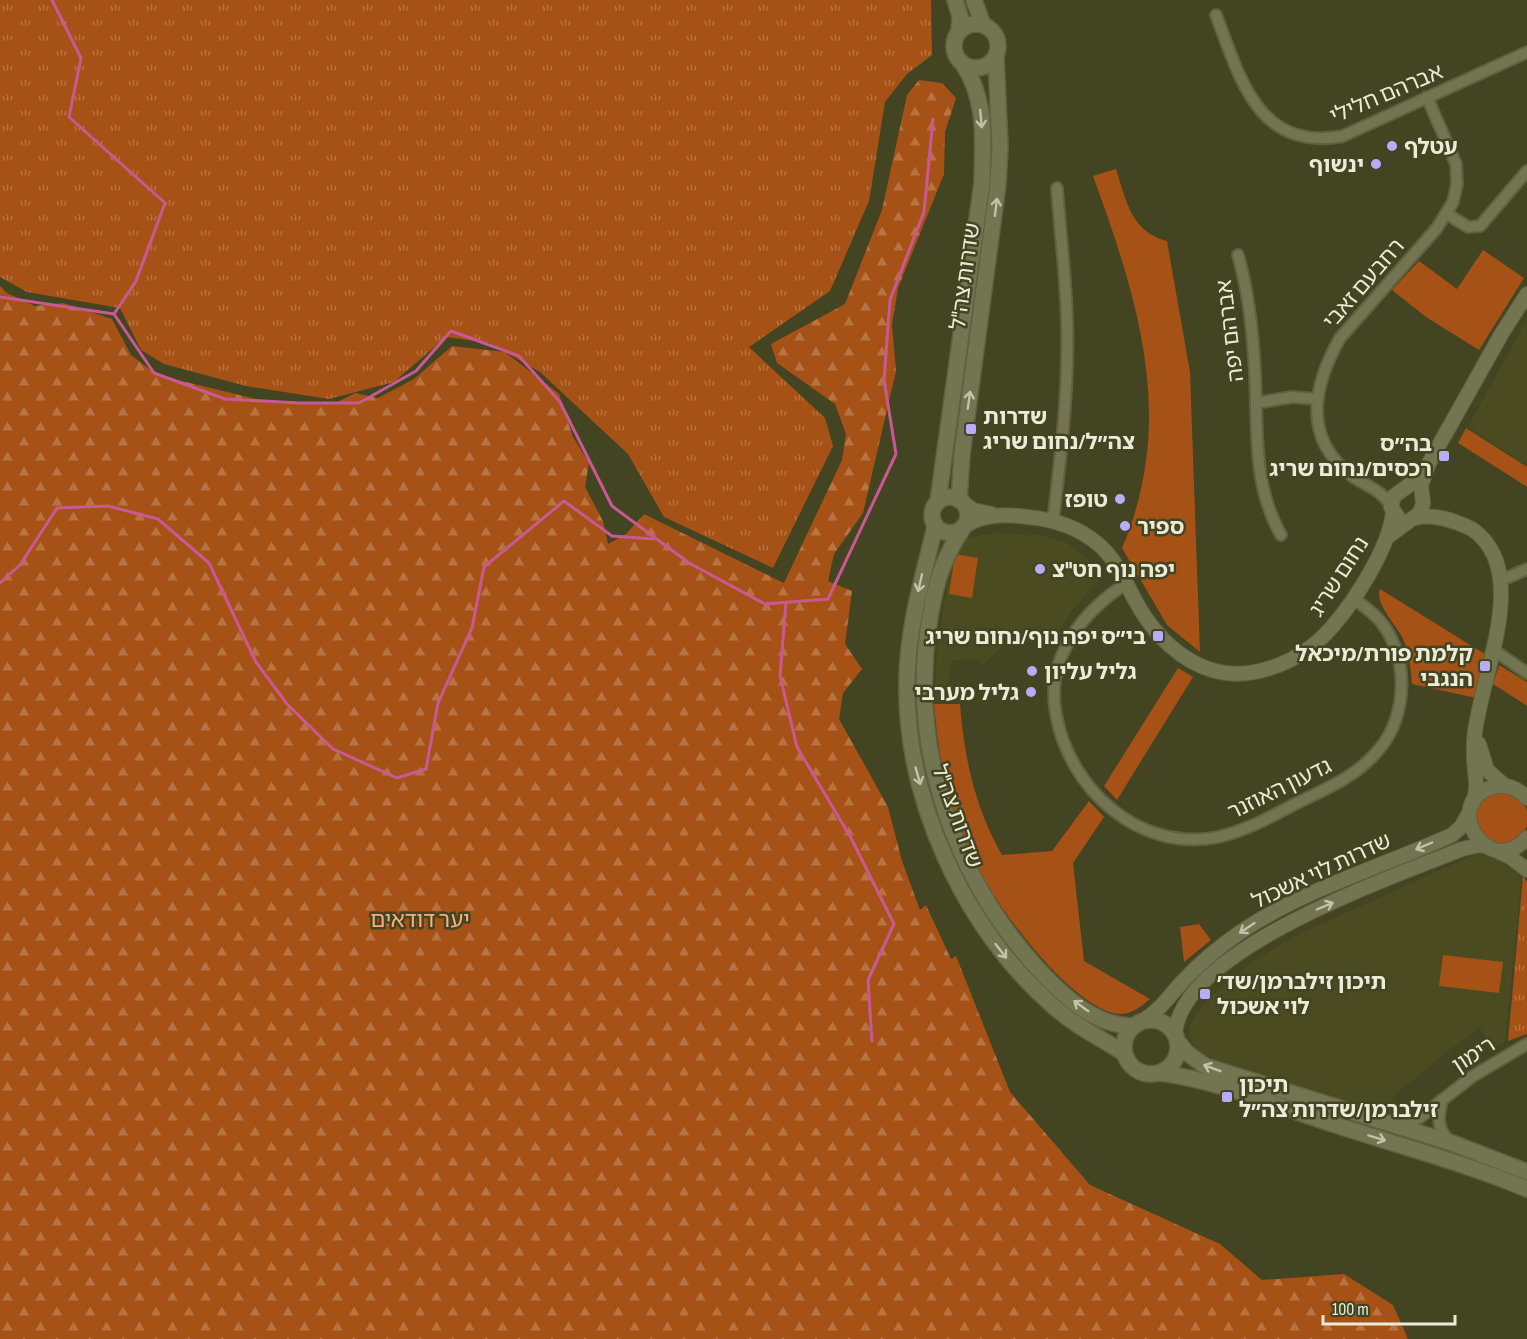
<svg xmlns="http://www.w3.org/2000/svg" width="1527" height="1339" viewBox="0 0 1527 1339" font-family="'Sofia Sans Condensed','Noto Sans Hebrew',sans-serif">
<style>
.built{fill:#4a4b20}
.grass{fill:url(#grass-tufts)}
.forest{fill:url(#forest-firs)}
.green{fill:#a65116}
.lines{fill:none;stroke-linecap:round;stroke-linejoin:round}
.stream{stroke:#c95994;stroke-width:3}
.minor-casing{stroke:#606042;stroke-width:14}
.tertiary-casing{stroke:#606042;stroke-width:16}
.secondary-casing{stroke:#606042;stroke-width:18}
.minor{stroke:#737450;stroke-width:10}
.tertiary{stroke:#737450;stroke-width:14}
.secondary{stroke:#737450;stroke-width:15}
.oneway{stroke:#c1c2a8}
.poi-dot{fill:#b6acf8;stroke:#434421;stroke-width:2}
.labels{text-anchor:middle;stroke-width:5;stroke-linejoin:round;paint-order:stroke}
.street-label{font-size:22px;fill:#ebecd8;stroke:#434421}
.poi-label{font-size:22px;font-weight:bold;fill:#ebecd8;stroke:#434421;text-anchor:start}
.park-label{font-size:22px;fill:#fcac7f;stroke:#434421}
</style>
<defs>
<pattern id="grass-tufts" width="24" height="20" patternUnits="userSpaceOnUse" patternTransform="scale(1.5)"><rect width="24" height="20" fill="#a65116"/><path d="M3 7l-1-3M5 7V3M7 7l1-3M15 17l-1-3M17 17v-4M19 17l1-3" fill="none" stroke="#b77342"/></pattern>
<pattern id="forest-firs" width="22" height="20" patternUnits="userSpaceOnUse" patternTransform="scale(1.5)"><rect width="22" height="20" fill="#a65116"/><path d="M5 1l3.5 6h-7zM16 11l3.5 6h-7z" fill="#b77342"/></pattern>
</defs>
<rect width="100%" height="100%" fill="#434421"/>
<!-- built -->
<g class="built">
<polygon points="1527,319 1527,466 1468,427"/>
<polygon points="995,533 1039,535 1067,543 1090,561 1100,578 1074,608 1052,642 1007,642 981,667 979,658 951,661 946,702 935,701 937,648 952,557 960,543 968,538"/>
<polygon points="1478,853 1498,858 1522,876 1505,1042 1492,1049 1480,1028 1453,1047 1392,1097 1407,1113 1399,1116 1211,1060 1195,1048 1190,1037 1190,1025 1197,1012 1209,998 1252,962 1297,935"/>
</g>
<!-- grass -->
<g class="grass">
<polygon points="0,0 931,0 932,55 907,74 885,102 869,201 830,291 749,347 825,418 833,446 773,568 664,517 628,454 540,372 490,343 446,337 394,382 329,399 246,386 164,364 141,350 120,308 27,292 0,277"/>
<polygon points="1523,877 1527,882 1527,1034 1508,1041"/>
</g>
<!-- forest -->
<polygon class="forest" points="919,80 942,83 956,98 945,132 944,174 898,288 892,325 896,371 863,513 834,554 828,581 852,591 845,644 862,669 843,693 839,719 888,807 902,861 920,910 926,905 951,959 956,956 1010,1092 1090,1185 1220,1244 1262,1280 1344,1274 1393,1305 1408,1339 0,1339 0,286 7,293 35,306 63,303 112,319 131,355 157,375 273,403 334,404 355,393 378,398 414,379 452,346 505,352 559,394 573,437 589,463 585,487 603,521 608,544 626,534 644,514 784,583 842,460 846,434 835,404 777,363 771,344 845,304 882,210 907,95"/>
<!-- green -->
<g class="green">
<path d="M1116 169C1126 200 1131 232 1167 241L1190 372 1200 652 1167 625 1122 548C1177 419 1138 300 1093 176Z"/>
<polygon points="1483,250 1524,278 1479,350 1426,317 1392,290 1419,261 1457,289"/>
<polygon points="1466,428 1527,467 1527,487 1458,443"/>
<polygon points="955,554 978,558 972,598 949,594"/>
<path d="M1380 589 1488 656 1476 698 1412 684C1411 670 1409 654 1404 641 1398 626 1374 604 1380 589Z"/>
<polygon points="1499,665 1527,682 1527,706 1493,684"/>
<polygon points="1178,668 1193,677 1117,800 1104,786"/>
<path d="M934 704H960C964 757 975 808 1002 855L1052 851 1089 801 1104 817 1073 863 1084 961 1150 999C1141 1007 1131 1015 1118 1014 1067 1008 982 887 963 841 946 797 938 752 934 704Z"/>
<circle cx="1502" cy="818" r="26"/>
<polygon points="1199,924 1211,940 1184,962 1180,927"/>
<polygon points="1443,955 1503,962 1499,993 1439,986"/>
</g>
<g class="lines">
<!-- stream -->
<g class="stream">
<polyline points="52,0 81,58 69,117 165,203 136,281 114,314"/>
<polyline points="0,297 114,314 154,373 225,399 300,403 359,403 416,371 451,331 519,356 560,402 612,506 689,563 765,604 828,599 896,454 884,380 890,300 924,212 933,119"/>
<polyline points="0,583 20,565 57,508 108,506 158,519 209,563 256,662 287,704 333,749 397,778 426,769 438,703 472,628 484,567 564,501 612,536 654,539"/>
<polyline points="786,602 780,676 797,747 851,838 894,924 868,980 872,1041"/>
</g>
<!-- minor casing -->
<g class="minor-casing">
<g id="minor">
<path d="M1216 15C1240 78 1258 152 1343 136L1527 52"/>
<polyline points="1447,214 1468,227 1480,226 1527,171"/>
<path d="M1238 255C1249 293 1253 334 1255 373 1258 429 1252 484 1281 535"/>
<polyline points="1256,403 1292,397 1316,399"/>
<path d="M1391 507C1384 491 1366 486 1352 476 1302 438 1313 386 1340 338L1437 228 1453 202 1457 184 1456 164 1427 97"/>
<path d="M1053 521C1061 455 1069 388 1067 321 1066 277 1060 232 1057 188"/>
<polyline points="1509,577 1527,569"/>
<path d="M1127 583C1083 611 1045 658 1056 714 1069 789 1139 853 1218 837 1246 831 1272 816 1297 803 1324 790 1353 778 1374 755 1406 722 1410 668 1386 629 1378 616 1365 607 1353 598"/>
<polyline points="1495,651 1527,673"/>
<path d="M1442 1100C1438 1116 1436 1130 1451 1142"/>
<polyline points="1398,1125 1419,1118 1473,1076 1527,1044"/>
</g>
</g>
<!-- tertiary casing -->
<g class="tertiary-casing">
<g id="tertiary">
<polyline points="962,502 973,510 992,514"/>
<polyline points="1398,517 1391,507 1394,496 1412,483 1422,472"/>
<path d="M1415 518C1434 513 1455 521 1472 529 1527 567 1489 656 1478 715 1475 728 1473 742 1474 756 1474 774 1480 788 1472 805"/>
<path d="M965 526C984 514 1005 514 1027 517 1052 519 1078 527 1098 544 1116 559 1124 580 1135 600 1159 645 1202 682 1255 672 1285 666 1312 650 1332 627 1355 601 1390 546 1393 512"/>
<polyline points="1390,535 1420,513 1423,503 1421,485 1429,463 1502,333 1527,294"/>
<polyline points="1479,744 1487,770 1505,786"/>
<path d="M1527 798C1518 789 1506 783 1493 787 1440 801 1487 882 1527 838"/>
<polyline points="1495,850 1510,857 1527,870"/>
<path d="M1141 1022C1160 1011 1169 996 1183 981 1200 963 1219 947 1239 933 1304 889 1381 867 1452 835L1461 827 1469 813"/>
<path d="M1175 1034C1181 949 1393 877 1462 849L1480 845 1489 847"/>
</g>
</g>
<!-- secondary casing -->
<g class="secondary-casing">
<g id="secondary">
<polyline points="955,0 960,16 959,32"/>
<polyline points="974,0 983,25"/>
<circle cx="976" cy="46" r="22"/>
<circle cx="950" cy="515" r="18"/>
<polyline points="959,500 962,454 998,184 1000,146 996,58"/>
<path d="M938 501 982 183C983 142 987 100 963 64"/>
<path d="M935 527C923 577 908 626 907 678 904 798 963 926 1052 1005 1074 1025 1100 1038 1124 1053"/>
<path d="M963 528C940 563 934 589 928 630 911 754 955 878 1039 970 1064 997 1095 1026 1134 1026"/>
<circle cx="1151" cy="1047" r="27"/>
<polyline points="1178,1042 1187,1053 1205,1066 1452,1143 1527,1172"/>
<path d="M1161 1073C1221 1081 1279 1107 1336 1125 1400 1146 1465 1163 1527 1189"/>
</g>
</g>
<!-- minor -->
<use href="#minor" class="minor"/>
<!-- tertiary -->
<use href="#tertiary" class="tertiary"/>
<!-- secondary -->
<use href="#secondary" class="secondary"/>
</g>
<!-- one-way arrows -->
<defs><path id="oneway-shaft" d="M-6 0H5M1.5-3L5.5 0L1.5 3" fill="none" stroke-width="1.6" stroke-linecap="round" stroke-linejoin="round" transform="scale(1.5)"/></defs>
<g class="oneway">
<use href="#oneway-shaft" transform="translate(981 119) rotate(85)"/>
<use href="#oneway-shaft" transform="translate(996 207) rotate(-83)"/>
<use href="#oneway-shaft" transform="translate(969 400) rotate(-82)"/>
<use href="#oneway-shaft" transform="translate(920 583) rotate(103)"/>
<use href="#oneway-shaft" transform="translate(918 776) rotate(74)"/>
<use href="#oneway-shaft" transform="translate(1424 846) rotate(157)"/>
<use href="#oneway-shaft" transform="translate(1325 906) rotate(-23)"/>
<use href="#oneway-shaft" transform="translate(1247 928) rotate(146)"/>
<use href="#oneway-shaft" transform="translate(1001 951) rotate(52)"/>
<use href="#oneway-shaft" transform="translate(1081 1006) rotate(-144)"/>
<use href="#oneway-shaft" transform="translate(1212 1068) rotate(-159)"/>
<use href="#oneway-shaft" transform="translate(1377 1138) rotate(17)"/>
</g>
<!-- markers -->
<g class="poi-dot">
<circle cx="1392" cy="146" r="6"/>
<circle cx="1376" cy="164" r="6"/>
<rect x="965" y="423" width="12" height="12" rx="3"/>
<rect x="1438" y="450" width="12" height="12" rx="3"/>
<circle cx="1120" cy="499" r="6"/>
<circle cx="1125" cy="526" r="6"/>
<circle cx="1040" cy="569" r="6"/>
<rect x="1152" y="630" width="12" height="12" rx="3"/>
<rect x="1479" y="660" width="12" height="12" rx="3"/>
<circle cx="1032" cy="671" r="6"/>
<circle cx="1031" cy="692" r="6"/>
<rect x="1199" y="988" width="12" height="12" rx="3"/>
<rect x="1221" y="1091" width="12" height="12" rx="3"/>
</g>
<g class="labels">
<!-- street labels -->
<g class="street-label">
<text transform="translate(1386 93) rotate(-23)" y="8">אברהם חלילי</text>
<text transform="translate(964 276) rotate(-82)" y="8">שדרות צה"ל</text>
<text transform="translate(1363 283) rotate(-49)" y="8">רחבעם זאבי</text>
<text transform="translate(1229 331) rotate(-97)" y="8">אברהם יפה</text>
<text transform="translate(1338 576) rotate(-57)" y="8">נחום שריג</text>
<text transform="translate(1279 788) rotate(-26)" y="8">גדעון האוזנר</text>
<text transform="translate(958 816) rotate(70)" y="8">שדרות צה"ל</text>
<text transform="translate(1321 870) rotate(-25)" y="8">שדרות לוי אשכול</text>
<text transform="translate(1473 1054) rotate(-33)" y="8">רימון</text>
</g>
<!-- poi labels -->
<g class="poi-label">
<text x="1404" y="154">עטלף</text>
<text x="1364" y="172" text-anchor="end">ינשוף</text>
<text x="983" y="424">שדרות<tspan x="983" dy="25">צה״ל/נחום שריג</tspan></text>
<text x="1432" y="451" text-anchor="end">בה״ס<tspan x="1432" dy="25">רכסים/נחום שריג</tspan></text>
<text x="1108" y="507" text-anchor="end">טופז</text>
<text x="1137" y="534">ספיר</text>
<text x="1052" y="577">יפה נוף חט"צ</text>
<text x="1146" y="644" text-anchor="end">בי״ס יפה נוף/נחום שריג</text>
<text x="1473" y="661" text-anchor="end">קלמת פורת/מיכאל<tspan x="1473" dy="25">הנגבי</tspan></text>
<text x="1044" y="679">גליל עליון</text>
<text x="1019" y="700" text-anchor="end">גליל מערבי</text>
<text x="1217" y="989">תיכון זילברמן/שד׳<tspan x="1217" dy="25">לוי אשכול</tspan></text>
<text x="1239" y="1092">תיכון<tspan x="1239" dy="25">זילברמן/שדרות צה״ל</tspan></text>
</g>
<!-- park labels -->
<g class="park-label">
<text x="420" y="927">יער דודאים</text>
</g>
</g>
<!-- scale -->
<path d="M1323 1315v9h132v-9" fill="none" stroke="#ebecd8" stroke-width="3"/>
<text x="1332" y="1315" font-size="18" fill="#ebecd8" stroke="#434421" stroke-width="4.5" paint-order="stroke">100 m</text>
</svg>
